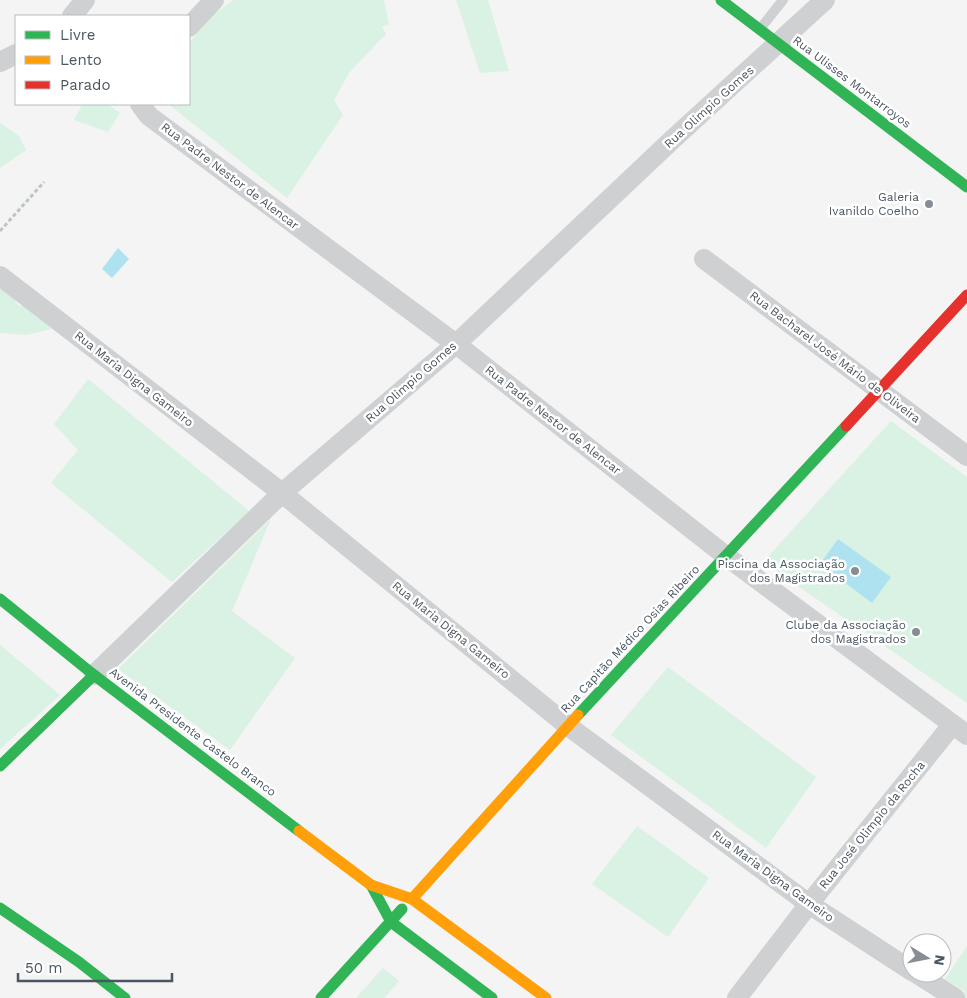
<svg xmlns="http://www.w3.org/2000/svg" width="967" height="998" viewBox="0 0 967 998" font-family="'Work Sans',sans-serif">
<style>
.green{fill:#d9f2e3}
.water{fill:#aee2f0}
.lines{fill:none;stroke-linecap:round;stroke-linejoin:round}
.path{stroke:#bcc7c4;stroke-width:3;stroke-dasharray:4 2.5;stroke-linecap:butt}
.lane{stroke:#ced0d2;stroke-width:10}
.street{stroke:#ced0d2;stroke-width:20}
.fast{stroke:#30b455;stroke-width:11}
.slow{stroke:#ff9f0a;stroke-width:11}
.jam{stroke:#e5322d;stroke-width:11}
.poi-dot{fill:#868d94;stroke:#fff;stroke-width:2}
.labels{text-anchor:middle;stroke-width:5;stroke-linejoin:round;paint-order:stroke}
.street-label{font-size:12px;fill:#4a5661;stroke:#fff}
.poi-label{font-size:12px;fill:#4a5661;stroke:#fff;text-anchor:end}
</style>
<rect width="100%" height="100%" fill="#f4f4f4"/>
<!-- green -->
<g class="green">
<polygon points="233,0 384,0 389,25 382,26 386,34 349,73 334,100 343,115 287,198 168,104 189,104 189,43 214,14"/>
<polygon points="456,0 488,0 509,71 480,73"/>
<polygon points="82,104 107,104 120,113 108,132 74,120"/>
<polygon points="0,123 19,136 26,150 0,168"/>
<path d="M0 289 9 293 19 306C37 304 44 313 51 329L26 335 0 333Z"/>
<polygon points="88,379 249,511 172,582 51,483 78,450 54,424"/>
<polygon points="891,421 967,477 967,703 763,562"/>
<polygon points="271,519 232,611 295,658 230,750 118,669"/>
<polygon points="0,645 60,695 0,749"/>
<polygon points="668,667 816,777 766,848 611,735"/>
<polygon points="637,826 709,878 668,937 592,884"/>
<polygon points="967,946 967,998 960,998 965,991 945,979"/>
<polygon points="383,968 399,981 384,998 356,998"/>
</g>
<!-- water -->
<g class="water">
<polygon points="118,248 129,259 112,278 102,269"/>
<polygon points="838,539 891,577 872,603 820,564"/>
</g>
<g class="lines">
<!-- path -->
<polyline class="path" points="0,231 44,182"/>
<!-- lane -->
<polyline class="lane" points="760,29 783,0"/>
<!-- street -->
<g class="street">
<polyline points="72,16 85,0"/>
<polyline points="189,27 214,0"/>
<polyline points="0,62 16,54"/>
<polyline points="140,104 149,116 456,344 726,556 967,735"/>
<polyline points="704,259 967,456"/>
<polyline points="0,276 282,493 568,726 809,904 912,971"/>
<polyline points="94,675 282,493 456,344 673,139 825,0"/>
<polyline points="916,973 955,998"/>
<polyline points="737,998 809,904 952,725"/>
</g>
<!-- fast -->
<g class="fast">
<polyline points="721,0 967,187"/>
<polyline points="0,599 94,675 299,831"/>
<polyline points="578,715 846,426"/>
<polyline points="0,766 94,675"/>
<polyline points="371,885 391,922 492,998"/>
<polyline points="0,908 79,962 125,998"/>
<polyline points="321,998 402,909"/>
</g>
<!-- slow -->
<g class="slow">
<polyline points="299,831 371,885 412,899 546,998"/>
<polyline points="412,899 578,715"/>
</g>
<!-- jam -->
<polyline class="jam" points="846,426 967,295"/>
</g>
<!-- markers -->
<g class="poi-dot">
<circle cx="929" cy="204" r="5"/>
<circle cx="855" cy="571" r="5"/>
<circle cx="916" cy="632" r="5"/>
</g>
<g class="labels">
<!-- street labels -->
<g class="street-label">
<text transform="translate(852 82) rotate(37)" y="4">Rua Ulisses Montarroyos</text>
<text transform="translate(709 107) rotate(-42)" y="4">Rua Olimpio Gomes</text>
<text transform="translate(230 176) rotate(37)" y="4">Rua Padre Nestor de Alencar</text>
<text transform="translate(835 357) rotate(37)" y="4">Rua Bacharel José Mário de Oliveira</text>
<text transform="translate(134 379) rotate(38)" y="4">Rua Maria Digna Gameiro</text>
<text transform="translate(411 382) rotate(-41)" y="4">Rua Olimpio Gomes</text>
<text transform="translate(553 420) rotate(38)" y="4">Rua Padre Nestor de Alencar</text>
<text transform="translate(451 630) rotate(39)" y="4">Rua Maria Digna Gameiro</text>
<text transform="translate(630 639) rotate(-47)" y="4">Rua Capitão Médico Osias Ribeiro</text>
<text transform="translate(193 732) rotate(37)" y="4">Avenida Presidente Castelo Branco</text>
<text transform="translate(872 825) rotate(-51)" y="4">Rua José Olimpio da Rocha</text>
<text transform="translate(773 876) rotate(36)" y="4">Rua Maria Digna Gameiro</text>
</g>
<!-- poi labels -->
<g class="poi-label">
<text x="919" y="201">Galeria<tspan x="919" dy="14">Ivanildo Coelho</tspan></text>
<text x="845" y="568">Piscina da Associação<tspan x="845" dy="14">dos Magistrados</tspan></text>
<text x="906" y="629">Clube da Associação<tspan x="906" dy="14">dos Magistrados</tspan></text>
</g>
</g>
<!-- legend -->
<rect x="15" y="15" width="175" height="90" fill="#ffffff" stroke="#b7bbc0"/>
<rect x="25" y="31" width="25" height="8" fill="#30b455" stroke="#b7bbc0"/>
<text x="60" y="40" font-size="15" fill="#4a5661">Livre</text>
<rect x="25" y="56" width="25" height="8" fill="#ff9f0a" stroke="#b7bbc0"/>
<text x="60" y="65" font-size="15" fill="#4a5661">Lento</text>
<rect x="25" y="81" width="25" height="8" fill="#e5322d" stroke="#b7bbc0"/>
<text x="60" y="90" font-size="15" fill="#4a5661">Parado</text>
<!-- north arrow -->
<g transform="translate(927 958) rotate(100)"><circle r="24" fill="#ffffff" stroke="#b7bbc0"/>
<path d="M0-4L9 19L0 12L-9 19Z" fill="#868d94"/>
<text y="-8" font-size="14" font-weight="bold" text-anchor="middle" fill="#4a5661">N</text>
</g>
<!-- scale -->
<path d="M18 973v8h154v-8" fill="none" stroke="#4a5661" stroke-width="2.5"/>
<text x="25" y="973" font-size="15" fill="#4a5661" stroke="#ffffff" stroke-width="4" paint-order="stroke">50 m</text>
</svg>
